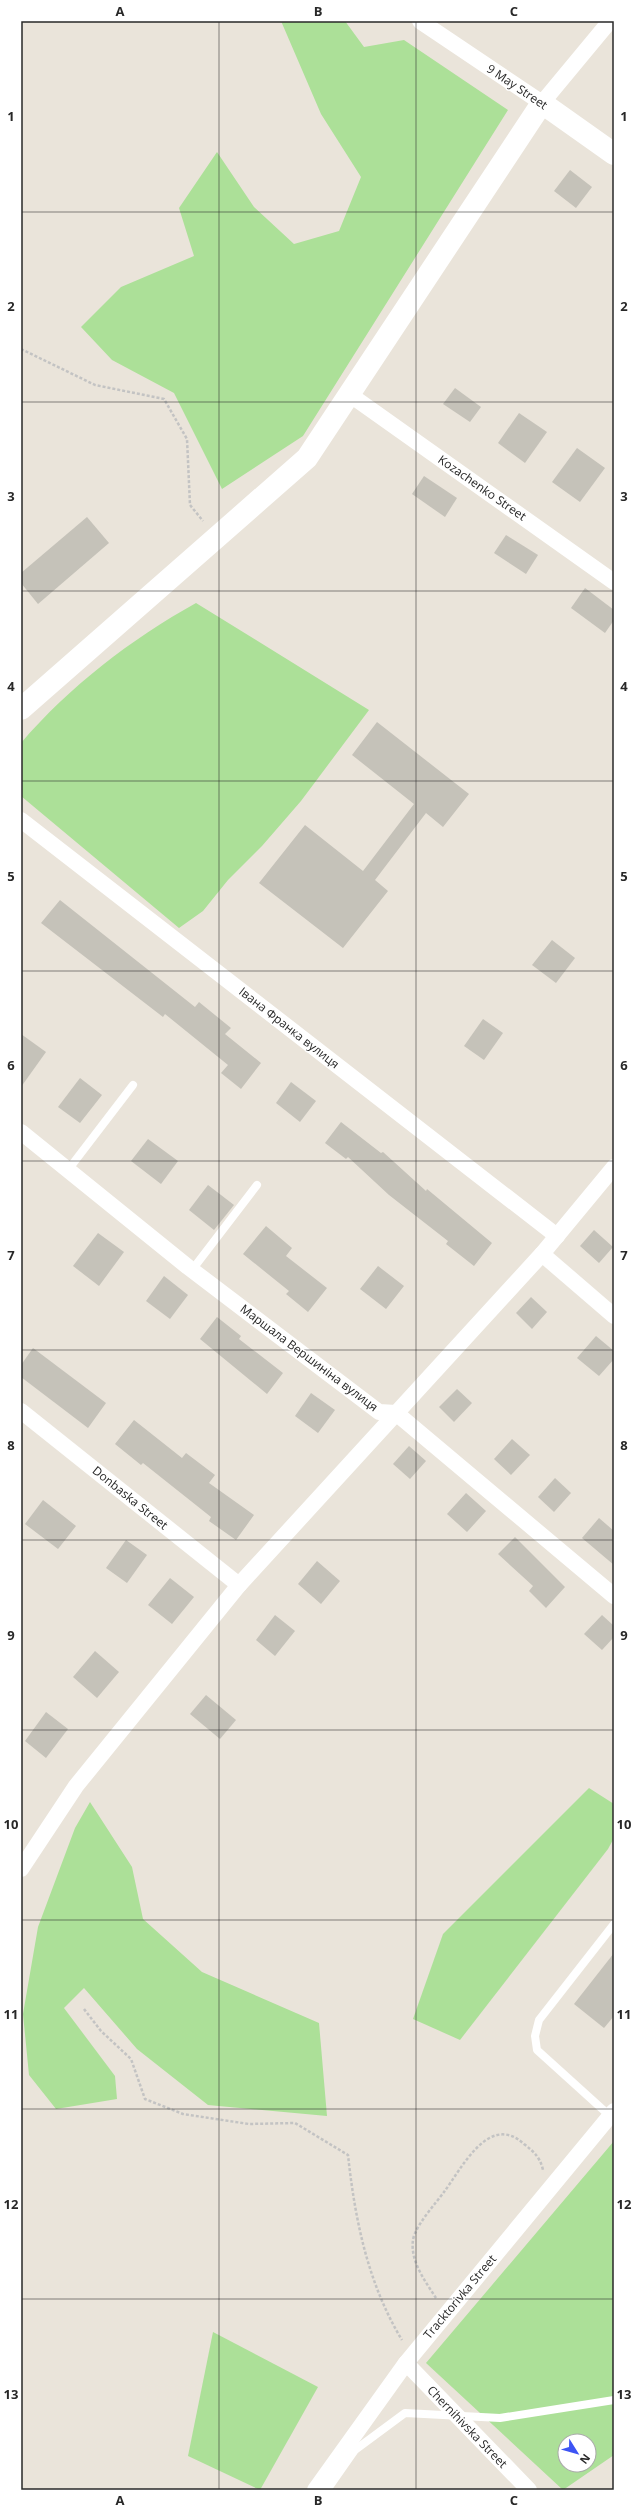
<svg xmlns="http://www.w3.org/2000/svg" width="635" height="2511" viewBox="0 0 635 2511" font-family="'Open Sans',sans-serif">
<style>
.green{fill:#ace098;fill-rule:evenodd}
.building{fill:#c5c2b9}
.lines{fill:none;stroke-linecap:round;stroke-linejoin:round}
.path{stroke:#c3c3c3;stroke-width:2.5;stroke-dasharray:3 2;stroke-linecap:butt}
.lane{stroke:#fff;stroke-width:8}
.street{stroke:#fff;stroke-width:16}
.secondary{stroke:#fff;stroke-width:22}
.grid{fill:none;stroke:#282828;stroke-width:1;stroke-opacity:0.55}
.labels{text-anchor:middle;stroke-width:3;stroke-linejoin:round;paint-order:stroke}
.street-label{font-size:12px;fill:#282828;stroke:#fff}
.neatline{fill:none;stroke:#282828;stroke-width:1.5}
.grid-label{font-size:13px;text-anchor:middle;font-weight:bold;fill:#282828}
</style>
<rect width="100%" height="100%" fill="#eae4da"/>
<!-- green -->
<g class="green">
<polygon points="281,21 345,21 364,47 404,40 508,110 303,436 222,489 174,393 112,360 81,327 121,287 194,256 179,208 217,152 254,207 294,244 339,231 361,177 321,114"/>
<path d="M196 603 369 710 301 801 262 846 228 880 203 911 179 928 21 796V743C69 687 131 639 196 603Z"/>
<polygon points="589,1788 614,1804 614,1838 608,1849 460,2040 413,2019 443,1934"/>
<polygon points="90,1802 132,1867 143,1919 202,1972 319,2023 327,2116 208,2105 137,2049 84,1988 64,2008 115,2076 117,2099 56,2109 29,2075 23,2014 38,1927 75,1828"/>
<path d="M614 2141V2455L563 2490 426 2363ZM565 2441H589V2465H565Z"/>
<polygon points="213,2332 318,2387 260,2490 188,2456"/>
</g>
<!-- building -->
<g class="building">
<polygon points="570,170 592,187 576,208 554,191"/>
<polygon points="455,388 481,407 470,422 443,404"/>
<polygon points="519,413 547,432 525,463 498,443"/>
<polygon points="577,448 605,468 580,502 552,482"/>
<polygon points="424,476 457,498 445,517 412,494"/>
<polygon points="87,517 109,543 38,604 21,583 21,573"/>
<polygon points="506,535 538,555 526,574 494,553"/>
<polygon points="585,588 614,610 614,620 605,633 571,608"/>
<polygon points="377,722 469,794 443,827 426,813 375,880 388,891 343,948 259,883 305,825 363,871 414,804 352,755"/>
<polygon points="60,900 195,1007 199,1002 231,1028 225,1034 261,1063 241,1089 221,1073 228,1065 165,1014 163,1017 41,923"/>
<polygon points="552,940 575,958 556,983 532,965"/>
<polygon points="483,1019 503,1033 484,1060 464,1046"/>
<polygon points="21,1034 46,1052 21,1087"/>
<polygon points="80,1078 102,1095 80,1123 58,1107"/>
<polygon points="291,1082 316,1101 300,1122 276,1103"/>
<polygon points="341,1122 381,1153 383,1152 426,1191 427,1189 492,1243 474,1266 446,1244 448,1241 389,1195 348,1157 346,1159 325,1143"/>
<polygon points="148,1139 178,1161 161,1184 131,1161"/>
<polygon points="208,1185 234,1205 214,1230 189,1210"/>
<polygon points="266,1226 292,1248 286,1256 327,1288 308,1312 286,1294 289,1291 243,1254"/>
<polygon points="594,1230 613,1247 599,1263 580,1246"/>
<polygon points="98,1233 124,1252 99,1286 73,1266"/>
<polygon points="378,1266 404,1286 386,1309 360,1289"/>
<polygon points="164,1276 188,1295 170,1319 146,1301"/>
<polygon points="531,1297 547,1312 532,1329 516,1313"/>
<polygon points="217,1317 241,1336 239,1339 283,1373 267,1394 200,1339"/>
<polygon points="596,1336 614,1351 614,1359 599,1376 577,1358"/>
<polygon points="33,1348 106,1403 88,1428 21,1377 21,1365"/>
<polygon points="457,1389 472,1403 454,1422 439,1407"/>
<polygon points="311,1393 335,1410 318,1433 295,1416"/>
<polygon points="134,1420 182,1458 186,1453 215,1475 209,1483 254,1515 236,1540 209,1521 211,1517 143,1463 141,1465 115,1444"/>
<polygon points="512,1439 530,1455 511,1475 494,1459"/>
<polygon points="409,1446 426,1461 410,1479 393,1464"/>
<polygon points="555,1478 571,1493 554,1512 538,1497"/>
<polygon points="466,1493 486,1511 467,1532 447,1514"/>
<polygon points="43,1500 76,1526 58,1549 25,1524"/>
<polygon points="599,1518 614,1531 614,1565 582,1538"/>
<polygon points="515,1537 565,1587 546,1608 529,1591 533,1586 498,1554"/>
<polygon points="126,1540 147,1555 127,1583 106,1568"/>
<polygon points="317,1561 340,1581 321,1604 298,1584"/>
<polygon points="170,1578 194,1597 172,1624 148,1605"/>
<polygon points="275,1615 295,1631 275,1656 256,1640"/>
<polygon points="602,1615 614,1626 614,1637 602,1650 584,1634"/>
<polygon points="95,1651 119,1672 97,1698 73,1677"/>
<polygon points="206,1695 236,1720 220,1739 190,1714"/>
<polygon points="46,1712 68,1729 46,1758 25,1741"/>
<polygon points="614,1953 614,2016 604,2028 574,2004"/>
</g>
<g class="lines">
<!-- path -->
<g class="path">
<polyline points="21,349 95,385 164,399 187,439 190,505 203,521"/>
<path d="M84 2009 101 2031 131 2059 145 2099 183 2114 249 2124 295 2123 348 2155C355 2220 368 2284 402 2340"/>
<path d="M436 2298C425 2281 410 2261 413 2240 415 2226 436 2203 444 2192 462 2168 489 2112 524 2144 534 2152 540 2157 543 2170"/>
</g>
<!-- lane -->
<g class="lane">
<polyline points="68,1170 133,1085"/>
<polyline points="192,1270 257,1185"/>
<polyline points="610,2116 537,2050 535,2036 539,2020 614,1924"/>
<polyline points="327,2490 355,2450 405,2413 500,2418 614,2400"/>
</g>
<!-- street -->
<g class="street">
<polyline points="420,21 542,103 610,21"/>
<polyline points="349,394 614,582"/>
<polyline points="21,820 557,1236"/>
<polyline points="21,1132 188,1267 379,1412 396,1413 614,1596"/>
<polyline points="542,1254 614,1316"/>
<polyline points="21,1411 239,1585"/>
<polyline points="21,1869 76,1786 239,1585 542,1254 614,1167"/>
<polyline points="406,2363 529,2490"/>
<polyline points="315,2490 406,2363 614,2111"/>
</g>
<!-- secondary -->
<polyline class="secondary" points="21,709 307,458 542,103 614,154"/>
</g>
<!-- grid -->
<path class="grid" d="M219 21V2490M416 21V2490M21 212H614M21 402H614M21 591H614M21 781H614M21 971H614M21 1161H614M21 1350H614M21 1540H614M21 1730H614M21 1920H614M21 2109H614M21 2299H614"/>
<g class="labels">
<!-- street labels -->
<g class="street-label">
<text transform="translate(517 87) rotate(34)" y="4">9 May Street</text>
<text transform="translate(482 488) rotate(35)" y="4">Kozachenko Street</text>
<text transform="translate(289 1028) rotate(38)" y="4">Івана Франка вулиця</text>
<text transform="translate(309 1358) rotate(37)" y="4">Маршала Вершиніна вулиця</text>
<text transform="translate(130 1498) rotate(39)" y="4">Donbaska Street</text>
<text transform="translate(460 2297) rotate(-50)" y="4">Tracktorivka Street</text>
<text transform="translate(467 2427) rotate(46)" y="4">Chernihivska Street</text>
</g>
</g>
<!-- border -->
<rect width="635" height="2511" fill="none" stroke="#ffffff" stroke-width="44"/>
<!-- north arrow -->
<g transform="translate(577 2453) rotate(127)"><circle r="19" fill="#ffffff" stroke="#a9a9a9"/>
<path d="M0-3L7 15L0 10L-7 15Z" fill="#3d54f4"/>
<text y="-6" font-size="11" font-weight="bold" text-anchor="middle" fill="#282828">N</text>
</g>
<rect x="22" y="22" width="591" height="2467" class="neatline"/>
<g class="grid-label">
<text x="120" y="16">A</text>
<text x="318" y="16">B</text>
<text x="514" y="16">C</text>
<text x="11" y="121">1</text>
<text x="624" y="121">1</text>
<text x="11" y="311">2</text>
<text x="624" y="311">2</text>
<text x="11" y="501">3</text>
<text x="624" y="501">3</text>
<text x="11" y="691">4</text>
<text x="624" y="691">4</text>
<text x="11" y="881">5</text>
<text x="624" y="881">5</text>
<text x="11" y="1070">6</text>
<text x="624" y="1070">6</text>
<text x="11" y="1260">7</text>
<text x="624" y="1260">7</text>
<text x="11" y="1450">8</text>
<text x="624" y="1450">8</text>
<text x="11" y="1640">9</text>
<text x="624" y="1640">9</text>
<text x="11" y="1829">10</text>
<text x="624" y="1829">10</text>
<text x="11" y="2019">11</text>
<text x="624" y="2019">11</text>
<text x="11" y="2209">12</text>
<text x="624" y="2209">12</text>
<text x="11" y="2399">13</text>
<text x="624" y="2399">13</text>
<text x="120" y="2505">A</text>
<text x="318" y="2505">B</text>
<text x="514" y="2505">C</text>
</g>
</svg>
